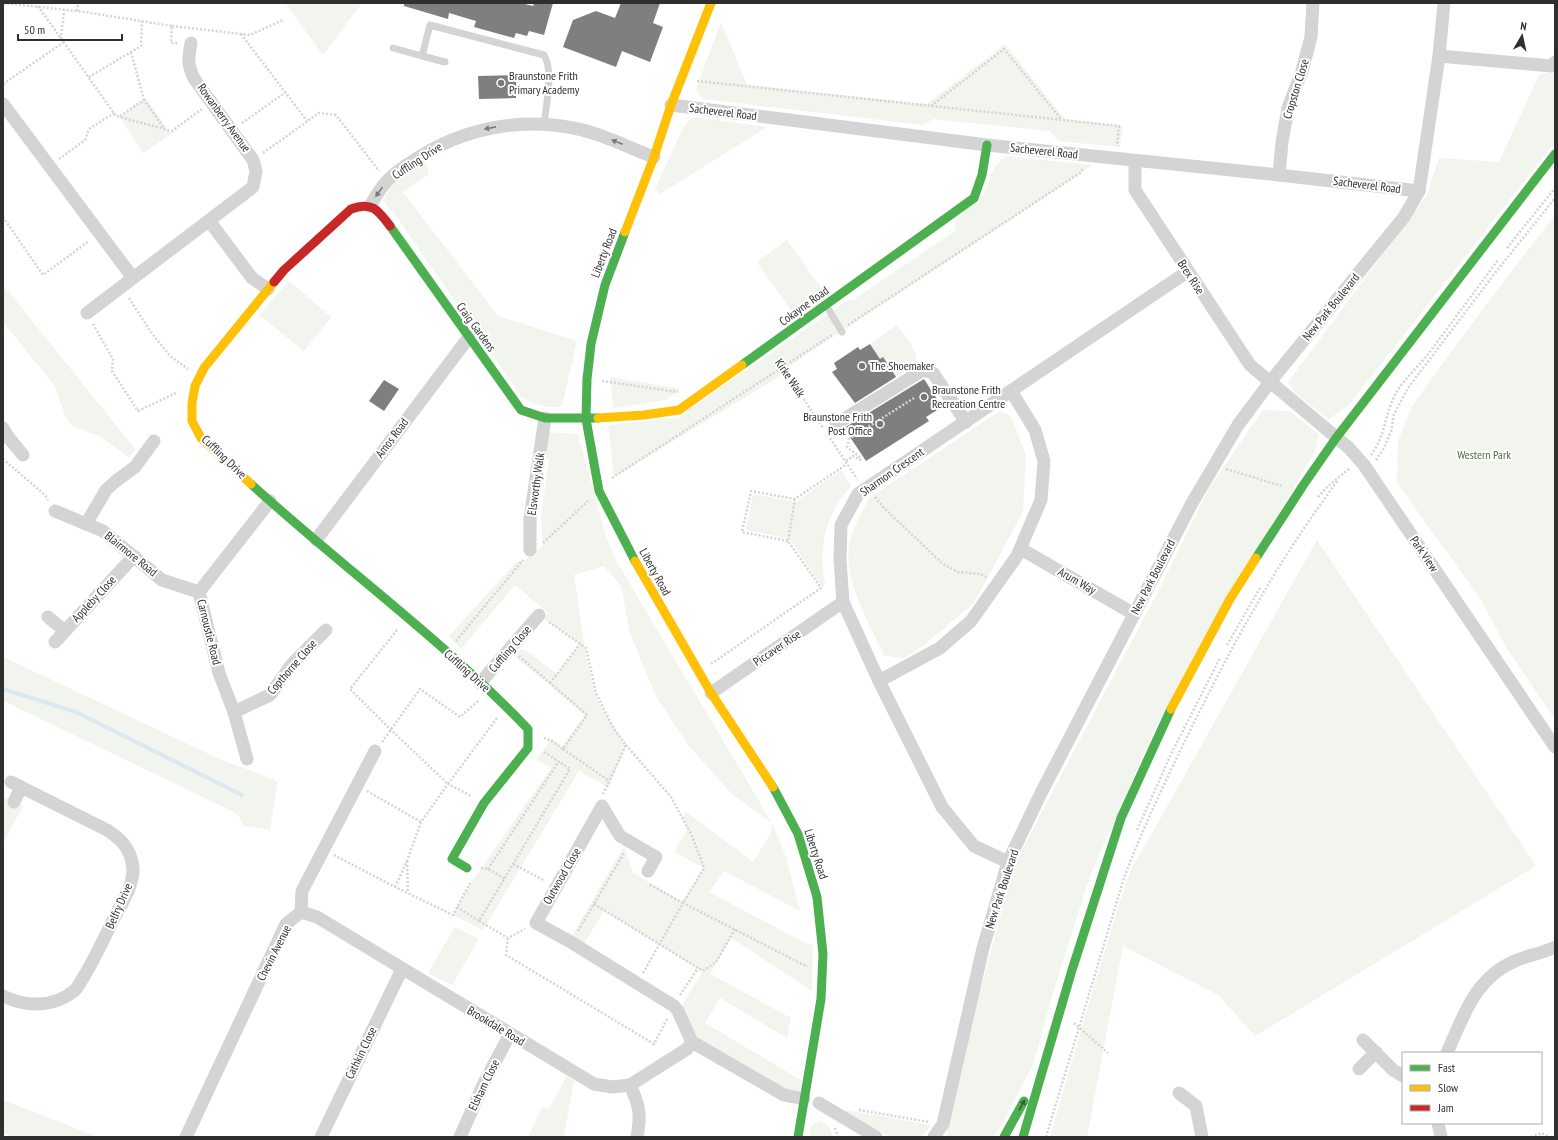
<svg xmlns="http://www.w3.org/2000/svg" width="1558" height="1140" viewBox="0 0 1558 1140" font-family="'PT Sans Narrow',sans-serif">
<style>
.green{fill:#f1f5ed}
.lines{fill:none;stroke-linecap:round;stroke-linejoin:round}
.stream{stroke:#dae8f1;stroke-width:4}
.building{fill:#7f7f7f}
.path{stroke:#d4d4d4;stroke-width:2.5;stroke-dasharray:2 2;stroke-linecap:butt}
.lane{stroke:#d4d4d4;stroke-width:7}
.street{stroke:#d4d4d4;stroke-width:13}
.fast{stroke:#4caf50;stroke-width:9}
.slow{stroke:#ffc107;stroke-width:9}
.jam{stroke:#c62828;stroke-width:9}
.oneway{fill:#797979}
.oneway2{fill:#395c3b}
.poi-dot{fill:#787878;stroke:#fff;stroke-width:1.5}
.labels{text-anchor:middle;stroke-width:4;stroke-linejoin:round;paint-order:stroke}
.poi-label{font-size:12px;fill:#2f2f2f;stroke:#fff;text-anchor:start}
.street-label{font-size:12px;fill:#2f2f2f;stroke:#fff}
.park-label{font-size:12px;fill:#526a3d;stroke:#fff}
</style>
<rect width="100%" height="100%" fill="#fff"/>
<!-- green -->
<g class="green">
<polygon points="285,3 362,3 323,55"/>
<polygon points="721,22 747,85 927,104 1005,44 1065,119 1123,126 1120,147 1058,141 1050,131 933,119 923,125 702,99 696,89"/>
<polygon points="1555,71 1555,142 1349,405 1329,419 1295,393 1288,382 1427,195 1439,158 1499,162 1539,75"/>
<polygon points="146,98 171,134 143,153 120,117"/>
<polygon points="693,117 767,127 660,194 655,189 684,126"/>
<polygon points="1005,156 1093,165 794,363 777,378 614,477 608,425 677,418 848,300 853,300 955,231 955,222 984,192 994,168"/>
<path d="M425 162 429 174 403 192 498 316 577 341 562 406C548 410 535 404 522 398L394 213 383 201 393 183Z"/>
<polygon points="1555,215 1555,720 1506,647 1480,598 1397,483 1398,441 1412,406 1484,307"/>
<polygon points="787,240 824,292 793,313 757,262"/>
<polygon points="289,281 331,317 304,351 259,315"/>
<polygon points="3,285 136,450 129,457 99,436 72,426 65,416 55,386 3,322"/>
<path d="M897 325C902 333 922 354 915 364 910 370 899 374 893 378L883 358 880 359 870 344Z"/>
<polygon points="610,377 681,389 666,400 613,408"/>
<polygon points="1263,410 1290,411 1319,435 1315,451 1155,728 1090,876 1052,996 1034,1062 1003,1123 993,1137 946,1137 972,1020 1015,863 1163,582 1209,488"/>
<path d="M1000 411 1011 416 1026 455 1023 512 973 604 924 645 903 659 884 655C869 622 841 577 850 540 854 525 862 512 869 498Z"/>
<path d="M547 432 578 434 606 537 617 562 772 823 786 857 800 911 724 871 709 892 807 944 813 945 812 991 731 938 710 974 791 1018 787 1038 720 998 705 1023 804 1082V1099L692 1042 678 1011 703 971 604 911 580 950 569 941 624 846 633 873 683 902 704 868 674 852 687 830 682 818 686 812 753 862 771 833 772 823 732 794 688 745 656 696 630 633 621 586 604 566 574 575C580 612 584 656 595 692 601 709 615 730 626 745L609 788 579 771 483 930 453 915 471 883 551 768 536 760 552 738 562 746 585 715 513 655 521 649 527 651 557 674 580 644 544 619 548 613 515 585 461 649 449 636 516 562 525 560 543 546 541 516 549 459 543 457Z"/>
<path d="M841 470 851 486C825 516 818 546 825 584L822 587 790 539 746 530 753 494 796 502Z"/>
<polygon points="1317,540 1536,866 1255,1036 1218,995 1123,946 1087,1137 1050,1137 1086,1013 1120,901 1134,862 1138,858"/>
<polygon points="3,657 226,762 258,773 278,782 270,830 244,826 238,814 20,709 3,700"/>
<polygon points="3,796 23,806 3,843"/>
<polygon points="455,927 479,939 452,985 428,973"/>
<polygon points="567,1076 574,1080 564,1137 528,1137 542,1107 549,1109"/>
<polygon points="3,1100 98,1137 13,1137 3,1133"/>
<polygon points="846,1110 931,1125 925,1134 919,1137 890,1137 845,1114"/>
<polygon points="819,1121 829,1126 833,1137 809,1137 811,1126"/>
</g>
<g class="lines">
<!-- stream -->
<polyline class="stream" points="3,689 76,712 242,795"/>
</g>
<!-- building -->
<g class="building">
<polygon points="404,3 521,3 533,6 534,3 553,3 544,35 529,31 527,36 516,33 514,38 474,27 476,21 449,13 448,19 404,6"/>
<polygon points="621,3 660,3 653,23 663,27 650,62 622,51 616,67 563,47 573,20 596,11 615,18"/>
<polygon points="516,75 516,98 479,99 478,76"/>
<polygon points="870,344 880,359 883,357 896,377 855,403 832,372 837,369 834,363 858,347 860,350"/>
<polygon points="924,379 942,407 926,417 929,421 866,461 844,428"/>
<polygon points="384,380 399,389 384,411 369,401"/>
</g>
<g class="lines">
<!-- path -->
<g class="path">
<polyline points="3,3 85,12 172,26 171,43 178,43"/>
<polyline points="38,6 116,116 172,131 202,109"/>
<polyline points="77,11 78,3"/>
<polyline points="172,26 250,35 283,20"/>
<polyline points="241,34 307,121"/>
<polyline points="61,39 64,10"/>
<polyline points="131,52 144,100"/>
<polyline points="89,77 141,46 142,21"/>
<polyline points="697,81 1119,126 1117,146"/>
<polyline points="3,84 64,42"/>
<polyline points="931,106 1004,49 1061,119"/>
<polyline points="120,116 144,100 164,128"/>
<polyline points="242,123 286,92"/>
<polyline points="263,153 319,113 336,115 379,171"/>
<polyline points="59,159 85,140 89,129 114,113"/>
<polyline points="3,217 43,275 89,241"/>
<polyline points="1507,248 1555,188"/>
<polyline points="129,298 150,331 170,356 188,369"/>
<polyline points="93,324 113,359 112,371 138,411 178,392"/>
<polyline points="848,325 1080,173 1083,168"/>
<polyline points="777,359 823,428"/>
<polyline points="602,381 678,392"/>
<polyline points="828,435 857,479"/>
<path d="M1371 455C1385 437 1385 413 1396 393 1404 379 1419 366 1429 353 1452 322 1475 291 1498 260"/>
<polyline points="3,459 45,495 48,500"/>
<polyline points="1376,460 1384,448 1391,431 1394,414 1408,388 1495,273 1555,198"/>
<polyline points="846,461 853,456 860,460 861,458 847,447 849,439 914,398"/>
<polyline points="1226,469 1282,486"/>
<polyline points="612,478 832,335"/>
<polyline points="875,497 884,508 943,564 958,572 980,574 988,578"/>
<polyline points="1318,497 1327,487 1350,468"/>
<polyline points="788,541 742,532 751,491 795,499"/>
<polyline points="543,543 588,501"/>
<polyline points="549,622 586,648 596,693 614,729 626,745 603,794"/>
<polyline points="397,630 350,689 391,730 448,784 497,718"/>
<polyline points="456,641 523,560"/>
<polyline points="1227,645 1260,588"/>
<polyline points="519,656 587,715 563,749 550,740 544,738"/>
<polyline points="711,664 821,588 788,541 795,499 847,464"/>
<polyline points="550,683 580,644"/>
<polyline points="382,742 420,689 460,717 478,701"/>
<polyline points="626,745 671,797 692,836 704,868 683,903 649,884"/>
<polyline points="563,749 608,780"/>
<polyline points="367,791 421,822"/>
<polyline points="1137,830 1173,750 1220,658"/>
<polyline points="334,855 395,887 453,915 470,883"/>
<polyline points="407,861 408,892"/>
<polyline points="513,864 545,881"/>
<polyline points="481,868 488,869 505,879"/>
<polyline points="488,869 559,761"/>
<polyline points="395,887 407,861 421,822 448,784 471,796"/>
<polyline points="594,904 703,971 716,962 735,929"/>
<polyline points="457,907 479,921 570,769 543,751"/>
<polyline points="479,921 508,938 525,929"/>
<polyline points="578,931 624,853"/>
<polyline points="508,938 506,955 654,1044 667,1019"/>
<polyline points="643,973 683,903 804,965 808,966"/>
<polyline points="680,995 698,968"/>
<polyline points="1074,1023 1108,1053"/>
<polyline points="859,1110 929,1122"/>
<polyline points="835,1128 838,1137"/>
<path d="M1046 1137 1124 878C1140 835 1160 793 1180 751 1204 702 1229 652 1257 604 1281 561 1309 520 1338 480"/>
<polyline points="1531,1137 1542,1133 1548,1137"/>
</g>
<!-- lane -->
<g class="lane">
<path d="M393 48 422 56 430 25 544 55C554 71 546 106 544 124"/>
<polyline points="422,56 445,62"/>
<polyline points="826,305 842,332"/>
</g>
<!-- street -->
<g class="street">
<polyline points="1439,56 1551,66 1555,62"/>
<polyline points="3,104 133,278"/>
<polyline points="671,105 987,145 1279,175 1419,191"/>
<polyline points="1135,161 1135,190 1250,365 1349,448 1364,465 1555,747"/>
<polyline points="1279,175 1282,142 1288,108 1302,71 1311,37 1313,3"/>
<path d="M370 206C375 198 380 188 387 181 395 172 406 165 416 159 462 129 519 117 573 128 601 133 627 147 654 157"/>
<polyline points="210,222 252,278 268,289"/>
<path d="M87 313 253 187 256 171 253 160 195 80C187 65 188 59 191 43"/>
<polyline points="836,424 923,370 933,373 966,422"/>
<polyline points="3,428 9,438 23,455"/>
<polyline points="55,511 103,531 162,580 199,592"/>
<polyline points="86,524 106,490 116,481 135,467 154,441"/>
<polyline points="316,540 469,337"/>
<polyline points="1021,549 1134,614"/>
<polyline points="530,550 530,519 545,418"/>
<polyline points="48,617 65,631"/>
<polyline points="55,642 134,556"/>
<polyline points="879,681 940,648 971,621 1017,556 1041,500 1044,461 1035,430 1011,391"/>
<polyline points="480,683 539,615"/>
<polyline points="711,693 843,602"/>
<polyline points="234,712 270,695 292,664 326,630"/>
<polyline points="247,759 234,712 219,673 199,592 270,501"/>
<polyline points="14,802 21,787"/>
<polyline points="1008,862 974,846 942,807 879,681 843,602 840,560 841,525 858,494 1187,272"/>
<polyline points="648,871 656,857 620,836 602,806 536,923 569,941 674,1006 678,1011 692,1042 784,1095 804,1099"/>
<polyline points="301,912 317,917 594,1084 612,1087 630,1085 687,1049 692,1042"/>
<path d="M3 996C26 1007 53 1008 74 991 78 988 80 982 83 978 94 960 103 941 112 922 120 906 134 886 133 868 131 849 121 839 107 830L11 782"/>
<polyline points="1363,1040 1393,1070 1403,1076"/>
<path d="M1447 1053C1464 1015 1475 977 1517 960 1530 955 1543 953 1555 947"/>
<polyline points="1359,1069 1376,1052"/>
<path d="M630 1085C640 1107 641 1114 637 1137"/>
<polyline points="1179,1093 1196,1106 1202,1137"/>
<polyline points="819,1103 876,1137"/>
<polyline points="1438,1123 1441,1137"/>
<polyline points="186,1137 286,924 301,912 302,891 375,751"/>
<polyline points="321,1137 402,969"/>
<polyline points="460,1137 485,1081 510,1034"/>
<polyline points="934,1137 943,1124 983,948 1008,862 1041,793 1192,503 1238,425 1270,382 1404,217 1419,191 1439,56 1444,3"/>
</g>
<!-- fast -->
<g class="fast">
<polyline points="390,226 521,410 545,418 598,418"/>
<polyline points="625,232 605,285 591,344 587,379 586,419 599,491 635,561"/>
<polyline points="742,365 974,198 982,175 987,145"/>
<path d="M251 484C342 567 443 640 528 729V748L484 803 452 859 467 868"/>
<polyline points="1256,558 1304,484 1336,438 1555,154"/>
<polyline points="773,787 798,834 817,897 823,954 821,999 798,1137"/>
<polyline points="1004,1137 1024,1101"/>
<polyline points="1023,1137 1072,970 1121,818 1171,709"/>
</g>
<!-- slow -->
<g class="slow">
<polyline points="625,232 654,157 671,105 711,3"/>
<polyline points="598,418 644,415 679,410 742,365"/>
<polyline points="251,484 201,438 192,421 192,403 195,386 204,368 274,282"/>
<polyline points="635,561 711,693 773,787"/>
<polyline points="1171,709 1230,599 1256,558"/>
</g>
<!-- jam -->
<path class="jam" d="M274 282 284 270 351 209C372 201 378 210 390 226"/>
</g>
<!-- one-way arrows -->
<defs><path id="oneway-solid" d="M-6-.8H1V-3.2L6.5 0L1 3.2V.8H-6Z"/></defs>
<g class="oneway">
<use href="#oneway-solid" transform="translate(490 128) rotate(169)"/>
<use href="#oneway-solid" transform="translate(617 142) rotate(-158)"/>
<use href="#oneway-solid" transform="translate(379 192) rotate(125)"/>
</g>
<use class="oneway2" href="#oneway-solid" transform="translate(1022 1105) rotate(-61)"/>
<!-- markers -->
<g class="poi-dot">
<circle cx="501" cy="83" r="4"/>
<circle cx="862" cy="366" r="4"/>
<circle cx="924" cy="397" r="4"/>
<circle cx="880" cy="424" r="4"/>
</g>
<g class="labels">
<!-- poi labels -->
<g class="poi-label">
<text x="509" y="80">Braunstone Frith<tspan x="509" dy="14">Primary Academy</tspan></text>
<text x="870" y="370">The Shoemaker</text>
<text x="932" y="394">Braunstone Frith<tspan x="932" dy="14">Recreation Centre</tspan></text>
<text x="872" y="421" text-anchor="end">Braunstone Frith<tspan x="872" dy="14">Post Office</tspan></text>
</g>
<!-- street labels -->
<g class="street-label">
<text transform="translate(1296 89) rotate(-73)" y="4">Cropston Close</text>
<text transform="translate(723 112) rotate(7)" y="4">Sacheverel Road</text>
<text transform="translate(224 118) rotate(54)" y="4">Rowanberry Avenue</text>
<text transform="translate(1044 151) rotate(6)" y="4">Sacheverel Road</text>
<text transform="translate(417 161) rotate(-33)" y="4">Cuffling Drive</text>
<text transform="translate(1367 185) rotate(7)" y="4">Sacheverel Road</text>
<text transform="translate(604 253) rotate(-69)" y="4">Liberty Road</text>
<text transform="translate(1191 277) rotate(57)" y="4">Brex Rise</text>
<text transform="translate(804 306) rotate(-36)" y="4">Cokayne Road</text>
<text transform="translate(1331 307) rotate(-51)" y="4">New Park Boulevard</text>
<text transform="translate(476 327) rotate(54)" y="4">Craig Gardens</text>
<text transform="translate(790 378) rotate(56)" y="4">Kirke Walk</text>
<text transform="translate(392 438) rotate(-53)" y="4">Amos Road</text>
<text transform="translate(224 457) rotate(44)" y="4">Cuffling Drive</text>
<text transform="translate(892 472) rotate(-35)" y="4">Sharmon Crescent</text>
<text transform="translate(536 484) rotate(-82)" y="4">Elsworthy Walk</text>
<text transform="translate(131 554) rotate(39)" y="4">Blairmore Road</text>
<text transform="translate(1424 554) rotate(56)" y="4">Park View</text>
<text transform="translate(655 572) rotate(61)" y="4">Liberty Road</text>
<text transform="translate(1153 577) rotate(-63)" y="4">New Park Boulevard</text>
<text transform="translate(1077 581) rotate(30)" y="4">Arum Way</text>
<text transform="translate(94 599) rotate(-47)" y="4">Appleby Close</text>
<text transform="translate(209 632) rotate(76)" y="4">Carnoustie Road</text>
<text transform="translate(777 648) rotate(-34)" y="4">Piccaver Rise</text>
<text transform="translate(510 649) rotate(-49)" y="4">Cuffling Close</text>
<text transform="translate(292 667) rotate(-49)" y="4">Copthorne Close</text>
<text transform="translate(467 671) rotate(42)" y="4">Cuffling Drive</text>
<text transform="translate(816 854) rotate(72)" y="4">Liberty Road</text>
<text transform="translate(562 876) rotate(-60)" y="4">Outwood Close</text>
<text transform="translate(1002 889) rotate(-72)" y="4">New Park Boulevard</text>
<text transform="translate(119 906) rotate(-66)" y="4">Belfry Drive</text>
<text transform="translate(274 953) rotate(-63)" y="4">Chevin Avenue</text>
<text transform="translate(496 1026) rotate(31)" y="4">Brookdale Road</text>
<text transform="translate(361 1053) rotate(-64)" y="4">Cathkin Close</text>
<text transform="translate(484 1085) rotate(-64)" y="4">Elsham Close</text>
</g>
<!-- park labels -->
<g class="park-label">
<text x="1484" y="459">Western Park</text>
</g>
</g>
<!-- border -->
<rect width="1558" height="1140" fill="none" stroke="#2f2f2f" stroke-width="8"/>
<!-- legend -->
<rect x="1402" y="1052" width="140" height="72" fill="#ffffff" stroke="#acacac"/>
<rect x="1410" y="1065" width="20" height="6" fill="#4caf50" stroke="#acacac"/>
<text x="1438" y="1072" font-size="12" fill="#2f2f2f">Fast</text>
<rect x="1410" y="1085" width="20" height="6" fill="#ffc107" stroke="#acacac"/>
<text x="1438" y="1092" font-size="12" fill="#2f2f2f">Slow</text>
<rect x="1410" y="1105" width="20" height="6" fill="#c62828" stroke="#acacac"/>
<text x="1438" y="1112" font-size="12" fill="#2f2f2f">Jam</text>
<!-- north arrow -->
<g transform="translate(1522 36) rotate(9)" stroke="#ffffff" stroke-width="3" paint-order="stroke">
<path d="M0-3L7 15L0 10L-7 15Z" fill="#2f2f2f"/>
<text y="-6" font-size="11" font-weight="bold" text-anchor="middle" fill="#2f2f2f">N</text>
</g>
<!-- scale -->
<path d="M18 34v6h104v-6" fill="none" stroke="#2f2f2f" stroke-width="2"/>
<text x="24" y="34" font-size="12" fill="#2f2f2f" stroke="#ffffff" stroke-width="3" paint-order="stroke">50 m</text>
</svg>
